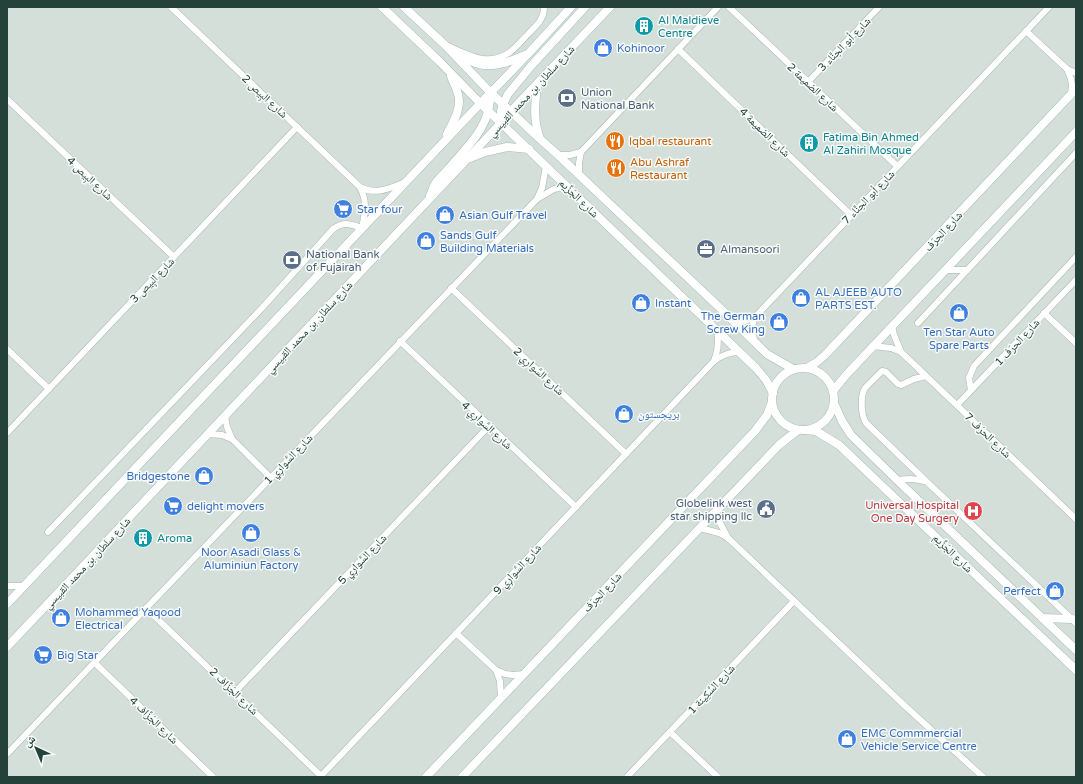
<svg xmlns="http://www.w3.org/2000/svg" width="1083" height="784" viewBox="0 0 1083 784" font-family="'Varela Round','Noto Naskh Arabic',sans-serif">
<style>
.built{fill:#d4dfda}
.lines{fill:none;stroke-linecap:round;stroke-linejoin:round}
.street-casing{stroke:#a8b8b2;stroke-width:7}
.secondary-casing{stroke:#a4bbb3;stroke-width:9}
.street{stroke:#fff;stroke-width:6}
.secondary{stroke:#fff;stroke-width:8}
.labels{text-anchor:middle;stroke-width:3;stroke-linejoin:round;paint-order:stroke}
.culture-label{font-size:11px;fill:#0d838f;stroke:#f7fbf9;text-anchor:start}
.street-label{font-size:11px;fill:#24423a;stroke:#f7fbf9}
.shop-label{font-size:11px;fill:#366cbe;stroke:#f7fbf9;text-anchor:start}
.service-label{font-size:11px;fill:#4e5e75;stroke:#f7fbf9;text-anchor:start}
.food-label{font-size:11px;fill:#c56008;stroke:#f7fbf9;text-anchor:start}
.health-label{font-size:11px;fill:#be3a42;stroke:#f7fbf9;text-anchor:end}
</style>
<rect width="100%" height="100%" fill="#e6efeb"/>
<!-- built -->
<rect class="built" x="7" y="7" width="1069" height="770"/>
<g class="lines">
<!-- street casing -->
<g class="street-casing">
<g id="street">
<polyline points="729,7 897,166"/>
<polyline points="1026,31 1067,69 1071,79 1072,85 1071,95"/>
<path d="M446 45C466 54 489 68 510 52 517 47 523 39 529 33 537 25 544 19 544 7"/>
<polyline points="678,49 851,215"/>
<polyline points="1067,69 1076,73"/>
<polyline points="808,82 879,7"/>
<polyline points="7,99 174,257"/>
<polyline points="558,155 570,155 581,152 718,7"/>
<polyline points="579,175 579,163 581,152"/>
<path d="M360 187C375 195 388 189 403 183"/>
<polyline points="537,199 542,188 546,166"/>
<polyline points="945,270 967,270"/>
<polyline points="451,288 626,454"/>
<polyline points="1044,313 1076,343"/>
<polyline points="754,318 752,328 754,340"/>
<polyline points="733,320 745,321 754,318 1049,7"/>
<polyline points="918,323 1076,153"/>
<polyline points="892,326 894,335 901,352 1076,519"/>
<polyline points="400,341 576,507"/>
<polyline points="873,346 891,348 901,352"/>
<polyline points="7,349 49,389"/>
<path d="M714 361C718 351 719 342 717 331"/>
<path d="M926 376 914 379 901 385 898 384 886 372 882 371 865 388C860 396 861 415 866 423L926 481"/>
<polyline points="971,390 969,378 974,366 1076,257"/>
<polyline points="957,405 1076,280"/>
<polyline points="225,416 227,427 232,439 271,478"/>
<polyline points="7,433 297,127"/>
<polyline points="208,434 222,435 232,439"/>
<path d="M897 480C908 479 917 478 927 482L1076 623"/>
<polyline points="716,510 719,521 728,538"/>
<polyline points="700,528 719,533 728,538 904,705 983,777"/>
<path d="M48 532 262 308 333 229C344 221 350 224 362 228 365 213 368 200 359 186L171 7"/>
<polyline points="7,586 24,586"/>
<polyline points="146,608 321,776"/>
<polyline points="456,633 496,670 505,674 513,675 524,674"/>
<polyline points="95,663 213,777"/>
<polyline points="496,670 500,681 501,698"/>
<polyline points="235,692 489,426"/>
<polyline points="670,732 718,777"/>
<polyline points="7,754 537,199 554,189 567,186"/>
<path d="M320 777 714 361C722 355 730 352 740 352"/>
<polyline points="627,777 794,601"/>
</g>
</g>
<!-- secondary casing -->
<g class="secondary-casing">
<g id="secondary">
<polyline points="382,7 440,62 480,103 756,368 766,380 773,393"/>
<polyline points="404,7 445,45 490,92 540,139 558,155 720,308 767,354 793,369"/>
<path d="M458 57C465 59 472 62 479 64 495 68 511 61 525 55"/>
<path d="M537 85C535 105 533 119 540 139"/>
<polyline points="501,123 501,111 503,104 508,94 531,66 585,7"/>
<path d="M447 134C454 121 463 106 457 91 456 86 452 81 451 76"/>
<polyline points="470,158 485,152 507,147 529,149"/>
<path d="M430 196C432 192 433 187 435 184 439 178 445 173 449 168 469 145 492 125 490 92"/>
<polyline points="807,368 817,362 825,355 1076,89"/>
<circle cx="803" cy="399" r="31"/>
<polyline points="833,391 846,375 1076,132"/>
<polyline points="834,403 842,421 851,435 897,480 1076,650"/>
<polyline points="805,430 816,431 839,445 1076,670"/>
<polyline points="7,604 474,110 528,54 571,7"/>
<polyline points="1042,618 1072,619"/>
<polyline points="7,647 501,123 511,111 610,7"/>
<polyline points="426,777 755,431 767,415 772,402"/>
<polyline points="462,777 779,445 798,430"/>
</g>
</g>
<!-- street -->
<use href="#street" class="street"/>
<!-- secondary -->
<use href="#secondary" class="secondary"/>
</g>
<!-- icons -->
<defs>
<g id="building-disc" transform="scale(1)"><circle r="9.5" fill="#0f9aa8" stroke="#f7fbf9"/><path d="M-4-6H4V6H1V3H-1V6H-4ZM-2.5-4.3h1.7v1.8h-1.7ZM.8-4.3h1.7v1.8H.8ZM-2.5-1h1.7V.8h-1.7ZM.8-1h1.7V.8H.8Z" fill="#fff"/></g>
<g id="shop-disc" transform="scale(1)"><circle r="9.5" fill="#3f7fe0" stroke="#f7fbf9"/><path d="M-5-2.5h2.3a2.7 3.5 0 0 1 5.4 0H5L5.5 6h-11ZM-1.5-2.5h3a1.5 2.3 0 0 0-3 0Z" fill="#fff"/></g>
<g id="bank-disc" transform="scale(1)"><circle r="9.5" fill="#5c6f8a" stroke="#f7fbf9"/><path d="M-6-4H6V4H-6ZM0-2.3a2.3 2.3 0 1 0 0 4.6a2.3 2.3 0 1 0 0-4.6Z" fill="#fff"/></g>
<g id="restaurant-disc" transform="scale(1)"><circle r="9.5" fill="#e8710a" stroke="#f7fbf9"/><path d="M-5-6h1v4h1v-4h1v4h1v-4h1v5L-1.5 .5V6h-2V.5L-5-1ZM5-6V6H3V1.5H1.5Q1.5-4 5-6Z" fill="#fff"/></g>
<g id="supermarket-disc" transform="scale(1)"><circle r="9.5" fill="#3f7fe0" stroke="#f7fbf9"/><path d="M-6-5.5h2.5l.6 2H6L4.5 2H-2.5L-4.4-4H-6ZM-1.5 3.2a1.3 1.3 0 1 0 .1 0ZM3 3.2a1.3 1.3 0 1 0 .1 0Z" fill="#fff"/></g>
<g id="office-disc" transform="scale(1)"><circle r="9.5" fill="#5c6f8a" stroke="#f7fbf9"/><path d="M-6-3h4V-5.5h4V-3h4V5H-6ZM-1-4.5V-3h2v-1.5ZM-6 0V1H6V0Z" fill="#fff"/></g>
<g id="civic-disc" transform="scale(1)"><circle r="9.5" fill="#5c6f8a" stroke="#f7fbf9"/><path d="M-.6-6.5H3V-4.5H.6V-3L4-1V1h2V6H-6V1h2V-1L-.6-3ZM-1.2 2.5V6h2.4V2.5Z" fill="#fff"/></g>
<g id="hospital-disc" transform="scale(1)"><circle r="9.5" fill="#e0444e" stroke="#f7fbf9"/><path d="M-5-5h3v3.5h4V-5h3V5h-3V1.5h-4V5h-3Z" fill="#fff"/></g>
</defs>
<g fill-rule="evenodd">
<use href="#building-disc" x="644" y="26"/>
<use href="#shop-disc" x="603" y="48"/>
<use href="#bank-disc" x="567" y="98"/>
<use href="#restaurant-disc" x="615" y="141"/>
<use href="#building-disc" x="809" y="143"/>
<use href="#restaurant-disc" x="616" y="168"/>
<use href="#supermarket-disc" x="343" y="209"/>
<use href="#shop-disc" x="445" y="215"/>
<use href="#shop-disc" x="426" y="241"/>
<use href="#office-disc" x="706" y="249"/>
<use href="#bank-disc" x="292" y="260"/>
<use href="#shop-disc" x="801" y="298"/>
<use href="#shop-disc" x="641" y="303"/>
<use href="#shop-disc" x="959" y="313"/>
<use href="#shop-disc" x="779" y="322"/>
<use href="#shop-disc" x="624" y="414"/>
<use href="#shop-disc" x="204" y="476"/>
<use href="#supermarket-disc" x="173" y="506"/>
<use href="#civic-disc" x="766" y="509"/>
<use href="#hospital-disc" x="973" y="511"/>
<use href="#shop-disc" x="251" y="533"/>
<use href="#building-disc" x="143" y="538"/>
<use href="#shop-disc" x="1055" y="591"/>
<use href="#shop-disc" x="61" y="618"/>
<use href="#supermarket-disc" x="43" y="655"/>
<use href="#shop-disc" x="847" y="739"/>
</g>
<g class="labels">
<!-- culture labels -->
<g class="culture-label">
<text x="658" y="24">Al Maldieve<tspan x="658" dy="13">Centre</tspan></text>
<text x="823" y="141">Fatima Bin Ahmed<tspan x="823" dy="13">Al Zahiri Mosque</tspan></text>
<text x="157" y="542">Aroma</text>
</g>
<!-- street labels -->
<g class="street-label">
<text transform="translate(844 44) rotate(-46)" y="4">شارع أبو الحِنَّاء 3</text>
<text transform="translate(813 87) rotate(43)" y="4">شارع الضميمة 2</text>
<text transform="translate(531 91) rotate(-47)" y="4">شارع سلطان بن محمد القبيسي</text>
<text transform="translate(265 96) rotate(43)" y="4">شارع البِيص 2</text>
<text transform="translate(765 132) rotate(44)" y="4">شارع الضميمة 4</text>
<text transform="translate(90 178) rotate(43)" y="4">شارع البِيص 4</text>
<text transform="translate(868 197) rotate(-46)" y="4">شارع أبو الحِنَّاء 7</text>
<text transform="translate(579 198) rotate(44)" y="4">شارع الجَزِّيم</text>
<text transform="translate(943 231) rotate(-47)" y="4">شارع الحِرَف</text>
<text transform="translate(152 280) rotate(-46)" y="4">شارع البِيص 3</text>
<text transform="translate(309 327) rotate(-47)" y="4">شارع سلطان بن محمد القبيسي</text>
<text transform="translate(1017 342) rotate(-47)" y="4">شارع الحرَف 1</text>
<text transform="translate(539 371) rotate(43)" y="4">شارع السَّوارِي 2</text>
<text transform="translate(487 425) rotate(43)" y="4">شارع السَّوارِي 4</text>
<text transform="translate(988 435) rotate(44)" y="4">شارع الحرَف 7</text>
<text transform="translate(288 459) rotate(-46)" y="4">شارع السَّوارِي 1</text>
<text transform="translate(953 553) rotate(44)" y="4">شارع الجَزِّيم</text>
<text transform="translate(362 559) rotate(-46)" y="4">شارع السَّوارِي 5</text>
<text transform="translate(87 563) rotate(-47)" y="4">شارع سلطان بن محمد القبيسي</text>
<text transform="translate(517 569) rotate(-47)" y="4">شارع السَّوارِي 9</text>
<text transform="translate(602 592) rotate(-46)" y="4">شارع الحِرَف</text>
<text transform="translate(711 689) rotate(-47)" y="4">شارع السَّكِينة 1</text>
<text transform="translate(234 691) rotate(44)" y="4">شارع الجَزَّاف 2</text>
<text transform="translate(154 720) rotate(44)" y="4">شارع الجَزَّاف 4</text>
</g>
<!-- shop labels -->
<g class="shop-label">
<text x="617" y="52">Kohinoor</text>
<text x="357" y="213">Star four</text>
<text x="459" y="219">Asian Gulf Travel</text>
<text x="440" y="239">Sands Gulf<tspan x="440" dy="13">Building Materials</tspan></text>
<text x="815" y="296">AL AJEEB AUTO<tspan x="815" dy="13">PARTS EST.</tspan></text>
<text x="655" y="307">Instant</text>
<text x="765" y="320" text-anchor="end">The German<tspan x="765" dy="13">Screw King</tspan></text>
<text x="959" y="336" text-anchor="middle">Ten Star Auto<tspan x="959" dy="13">Spare Parts</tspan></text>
<text x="638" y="418">بريجستون</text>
<text x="190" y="480" text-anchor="end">Bridgestone</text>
<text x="187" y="510">delight movers</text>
<text x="251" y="556" text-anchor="middle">Noor Asadi Glass &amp;<tspan x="251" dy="13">Aluminiun Factory</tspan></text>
<text x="1041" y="595" text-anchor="end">Perfect</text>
<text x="75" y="616">Mohammed Yaqood<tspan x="75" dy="13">Electrical</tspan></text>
<text x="57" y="659">Big Star</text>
<text x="861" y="737">EMC Commmercial<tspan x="861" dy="13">Vehicle Service Centre</tspan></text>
</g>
<!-- service labels -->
<g class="service-label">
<text x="581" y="96">Union<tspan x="581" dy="13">National Bank</tspan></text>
<text x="720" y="253">Almansoori</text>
<text x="306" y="258">National Bank<tspan x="306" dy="13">of Fujairah</tspan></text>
<text x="752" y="507" text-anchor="end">Globelink west<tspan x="752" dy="13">star shipping llc</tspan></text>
</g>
<!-- food labels -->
<g class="food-label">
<text x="629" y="145">Iqbal restaurant</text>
<text x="630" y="166">Abu Ashraf<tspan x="630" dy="13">Restaurant</tspan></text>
</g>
<!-- health labels -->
<g class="health-label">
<text x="959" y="509">Universal Hospital<tspan x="959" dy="13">One Day Surgery</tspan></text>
</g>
</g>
<!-- border -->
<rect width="1083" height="784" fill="none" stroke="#24423a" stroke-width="16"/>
<!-- north arrow -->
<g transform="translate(36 748) rotate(316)" stroke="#f7fbf9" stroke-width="3" paint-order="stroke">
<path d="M0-3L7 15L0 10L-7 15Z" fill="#24423a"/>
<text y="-6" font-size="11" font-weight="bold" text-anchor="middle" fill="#24423a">ش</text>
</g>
</svg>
